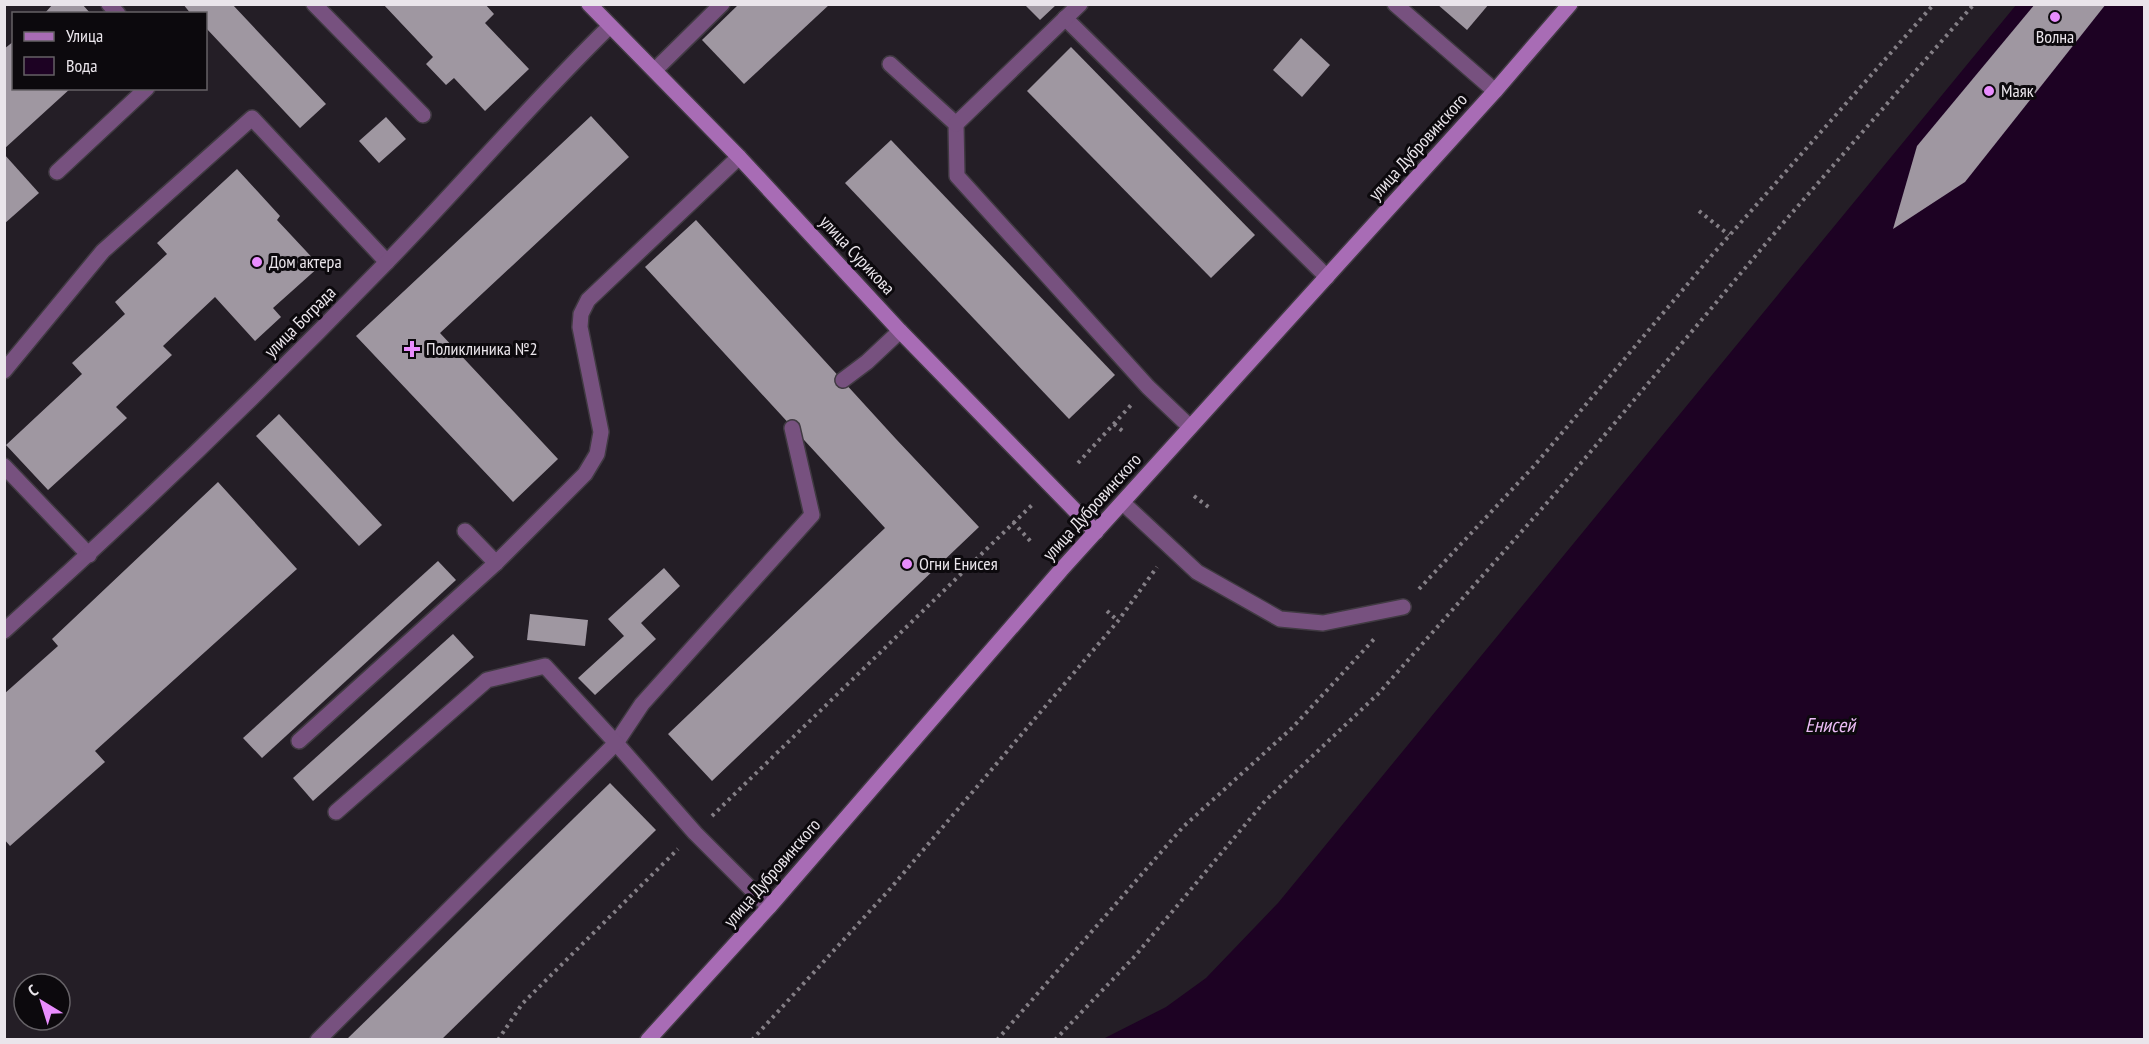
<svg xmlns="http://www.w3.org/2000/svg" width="2149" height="1044" viewBox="0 0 2149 1044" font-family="'PT Sans Narrow',sans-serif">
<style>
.water{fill:#1d0223}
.building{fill:#9f97a1}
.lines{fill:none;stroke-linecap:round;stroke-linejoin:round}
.lane-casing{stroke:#403a42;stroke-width:18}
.street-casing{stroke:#403a42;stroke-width:18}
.secondary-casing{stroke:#403a42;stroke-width:18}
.path{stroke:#847f86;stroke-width:4;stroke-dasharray:3 4.5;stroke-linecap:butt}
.lane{stroke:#77517f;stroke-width:15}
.street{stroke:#77517f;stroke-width:15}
.secondary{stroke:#a86cb5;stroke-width:15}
.poi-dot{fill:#e98dfe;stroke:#0c090d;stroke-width:2}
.labels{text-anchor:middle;stroke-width:6;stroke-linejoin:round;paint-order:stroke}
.poi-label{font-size:18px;fill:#eae5eb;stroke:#0c090d;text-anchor:start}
.street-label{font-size:18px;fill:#eae5eb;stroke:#0c090d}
.water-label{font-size:20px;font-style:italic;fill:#ebbcf5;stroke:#0c090d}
</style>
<rect width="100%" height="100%" fill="#241e26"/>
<!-- water -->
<polygon class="water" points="2016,5 2144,5 2144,1039 1101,1040 1166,1007 1206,978 1278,903"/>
<!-- building -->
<g class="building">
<polygon points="53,4 82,4 91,14 44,14"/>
<polygon points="183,4 232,4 326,104 300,128 206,28 206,14 191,14"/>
<polygon points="383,4 485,4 494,14 485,23 529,69 485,111 454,78 446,85 426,64 433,57"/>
<polygon points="739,4 830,4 744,84 702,40"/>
<polygon points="1024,4 1057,4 1040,20"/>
<polygon points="1437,4 1489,4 1467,30"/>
<polygon points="2035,4 2106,4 1965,182 1893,229 1917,146"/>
<polygon points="1301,38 1330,65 1302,97 1273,70"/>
<polygon points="14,41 14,88 71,88 4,149 4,49"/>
<polygon points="1071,47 1255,235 1211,278 1027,91"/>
<polygon points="591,116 629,157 440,333 558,459 513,502 356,336"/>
<polygon points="386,117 406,139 379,163 359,141"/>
<polygon points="891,140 1115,375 1069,419 845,183"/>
<polygon points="4,154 39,193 4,224"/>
<polygon points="237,169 280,216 277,220 320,266 273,308 281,317 255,341 215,297 163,346 172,355 116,407 127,418 48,490 6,445 82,374 72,363 125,314 115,302 167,254 157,243"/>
<polygon points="696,220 896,439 979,527 712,781 668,734 885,528 645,267"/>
<polygon points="279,414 382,525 359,546 256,436"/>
<polygon points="218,482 297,569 95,751 105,762 10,846 4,839 4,694 58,646 52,639"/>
<polygon points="438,561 456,580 262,758 243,738"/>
<polygon points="664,568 680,586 641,623 656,639 595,695 578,678 624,636 608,619"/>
<polygon points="530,614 588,620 585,646 527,640"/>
<polygon points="453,634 474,657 313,801 293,778"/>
<polygon points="610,783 656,830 441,1040 346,1040"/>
</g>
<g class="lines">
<!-- lane casing -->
<g class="lane-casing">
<g id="lane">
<polyline points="109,4 118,14"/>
<polyline points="314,4 423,115"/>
<polyline points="1395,4 1495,91"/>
<polyline points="1065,18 1327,277"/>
<polyline points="890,64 956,124 957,176 1148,387 1190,427"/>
<polyline points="655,70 722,4"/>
<polyline points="956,124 1080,4"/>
<polyline points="57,172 147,88"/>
<polyline points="4,371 103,251 252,118 387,262"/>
<polyline points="843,380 867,362 900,331"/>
<polyline points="4,466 89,555"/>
<polyline points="1123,503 1197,572 1280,619 1323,623 1403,607"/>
<polyline points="465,531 496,563"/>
<polyline points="299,741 496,563 585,474 597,454 601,432 580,327 581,314 588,300 739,157"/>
<polyline points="769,907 695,833 616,743 642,704 812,515 792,428"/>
<polyline points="318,1040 616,743 545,666 487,680 336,812"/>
</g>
</g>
<!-- street casing -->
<g class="street-casing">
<path id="street" d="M4 631C135 513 263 390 386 263 462 185 532 102 610 26"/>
</g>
<!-- secondary casing -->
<g class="secondary-casing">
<g id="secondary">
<polyline points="589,4 739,157 900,331 1096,532"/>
<polyline points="648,1040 769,907 1061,570 1495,91 1570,4"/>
</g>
</g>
<!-- path -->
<g class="path">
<polyline points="1699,211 1729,235"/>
<polyline points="1114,424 1125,433"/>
<polyline points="1078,463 1132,404"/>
<polyline points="1194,496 1211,509"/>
<polyline points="1013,522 1033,544"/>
<polyline points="1419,589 1534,466 1713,254 1934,4"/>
<polyline points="1107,611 1118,621"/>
<polyline points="712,816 1034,503"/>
<polyline points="498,1040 522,1004 678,849"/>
<polyline points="752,1040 890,889 1118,621 1157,567"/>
<polyline points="997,1040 1183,827 1293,727 1376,637"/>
<polyline points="1055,1040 1135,956 1265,801 1379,693 1560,488 1784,222 1974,4"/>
</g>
<!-- lane -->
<use href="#lane" class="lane"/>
<!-- street -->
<use href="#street" class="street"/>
<!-- secondary -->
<use href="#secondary" class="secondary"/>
</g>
<!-- markers -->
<g class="poi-dot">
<circle cx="2055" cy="17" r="6"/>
<circle cx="1989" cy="91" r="6"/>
<circle cx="257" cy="262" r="6"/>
<path d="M409 340h6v6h6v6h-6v6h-6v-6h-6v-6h6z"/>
<circle cx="907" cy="564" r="6"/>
</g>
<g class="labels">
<!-- poi labels -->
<g class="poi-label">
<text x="2055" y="43" text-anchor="middle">Волна</text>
<text x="2001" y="97">Маяк</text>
<text x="269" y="268">Дом актера</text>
<text x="426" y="355">Поликлиника №2</text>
<text x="919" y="570">Огни Енисея</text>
</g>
<!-- street labels -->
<g class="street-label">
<text transform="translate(1418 147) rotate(-48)" y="6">улица Дубровинского</text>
<text transform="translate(857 255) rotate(47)" y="6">улица Сурикова</text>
<text transform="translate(300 322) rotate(-45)" y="6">улица Бограда</text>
<text transform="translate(1092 507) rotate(-48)" y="6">улица Дубровинского</text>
<text transform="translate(772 873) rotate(-49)" y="6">улица Дубровинского</text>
</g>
<!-- water labels -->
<g class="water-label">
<text x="1830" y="732">Енисей</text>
</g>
</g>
<!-- border -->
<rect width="2149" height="1044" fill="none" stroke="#eae5eb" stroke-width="12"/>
<!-- legend -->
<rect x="12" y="12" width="195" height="78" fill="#0c090d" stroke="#656166" stroke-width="1.5"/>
<rect x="24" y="32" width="30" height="9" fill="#a86cb5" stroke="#656166" stroke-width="1.5"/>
<text x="66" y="42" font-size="18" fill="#eae5eb">Улица</text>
<rect x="24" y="57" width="30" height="18" fill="#1d0223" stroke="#656166" stroke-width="1.5"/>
<text x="66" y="72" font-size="18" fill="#eae5eb">Вода</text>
<!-- north arrow -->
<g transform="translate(42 1002) rotate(322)"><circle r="28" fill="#0c090d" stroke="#656166" stroke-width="1.5"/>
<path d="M0-4.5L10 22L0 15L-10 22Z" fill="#e98dfe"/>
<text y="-9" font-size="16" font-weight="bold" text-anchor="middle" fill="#eae5eb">С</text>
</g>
</svg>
